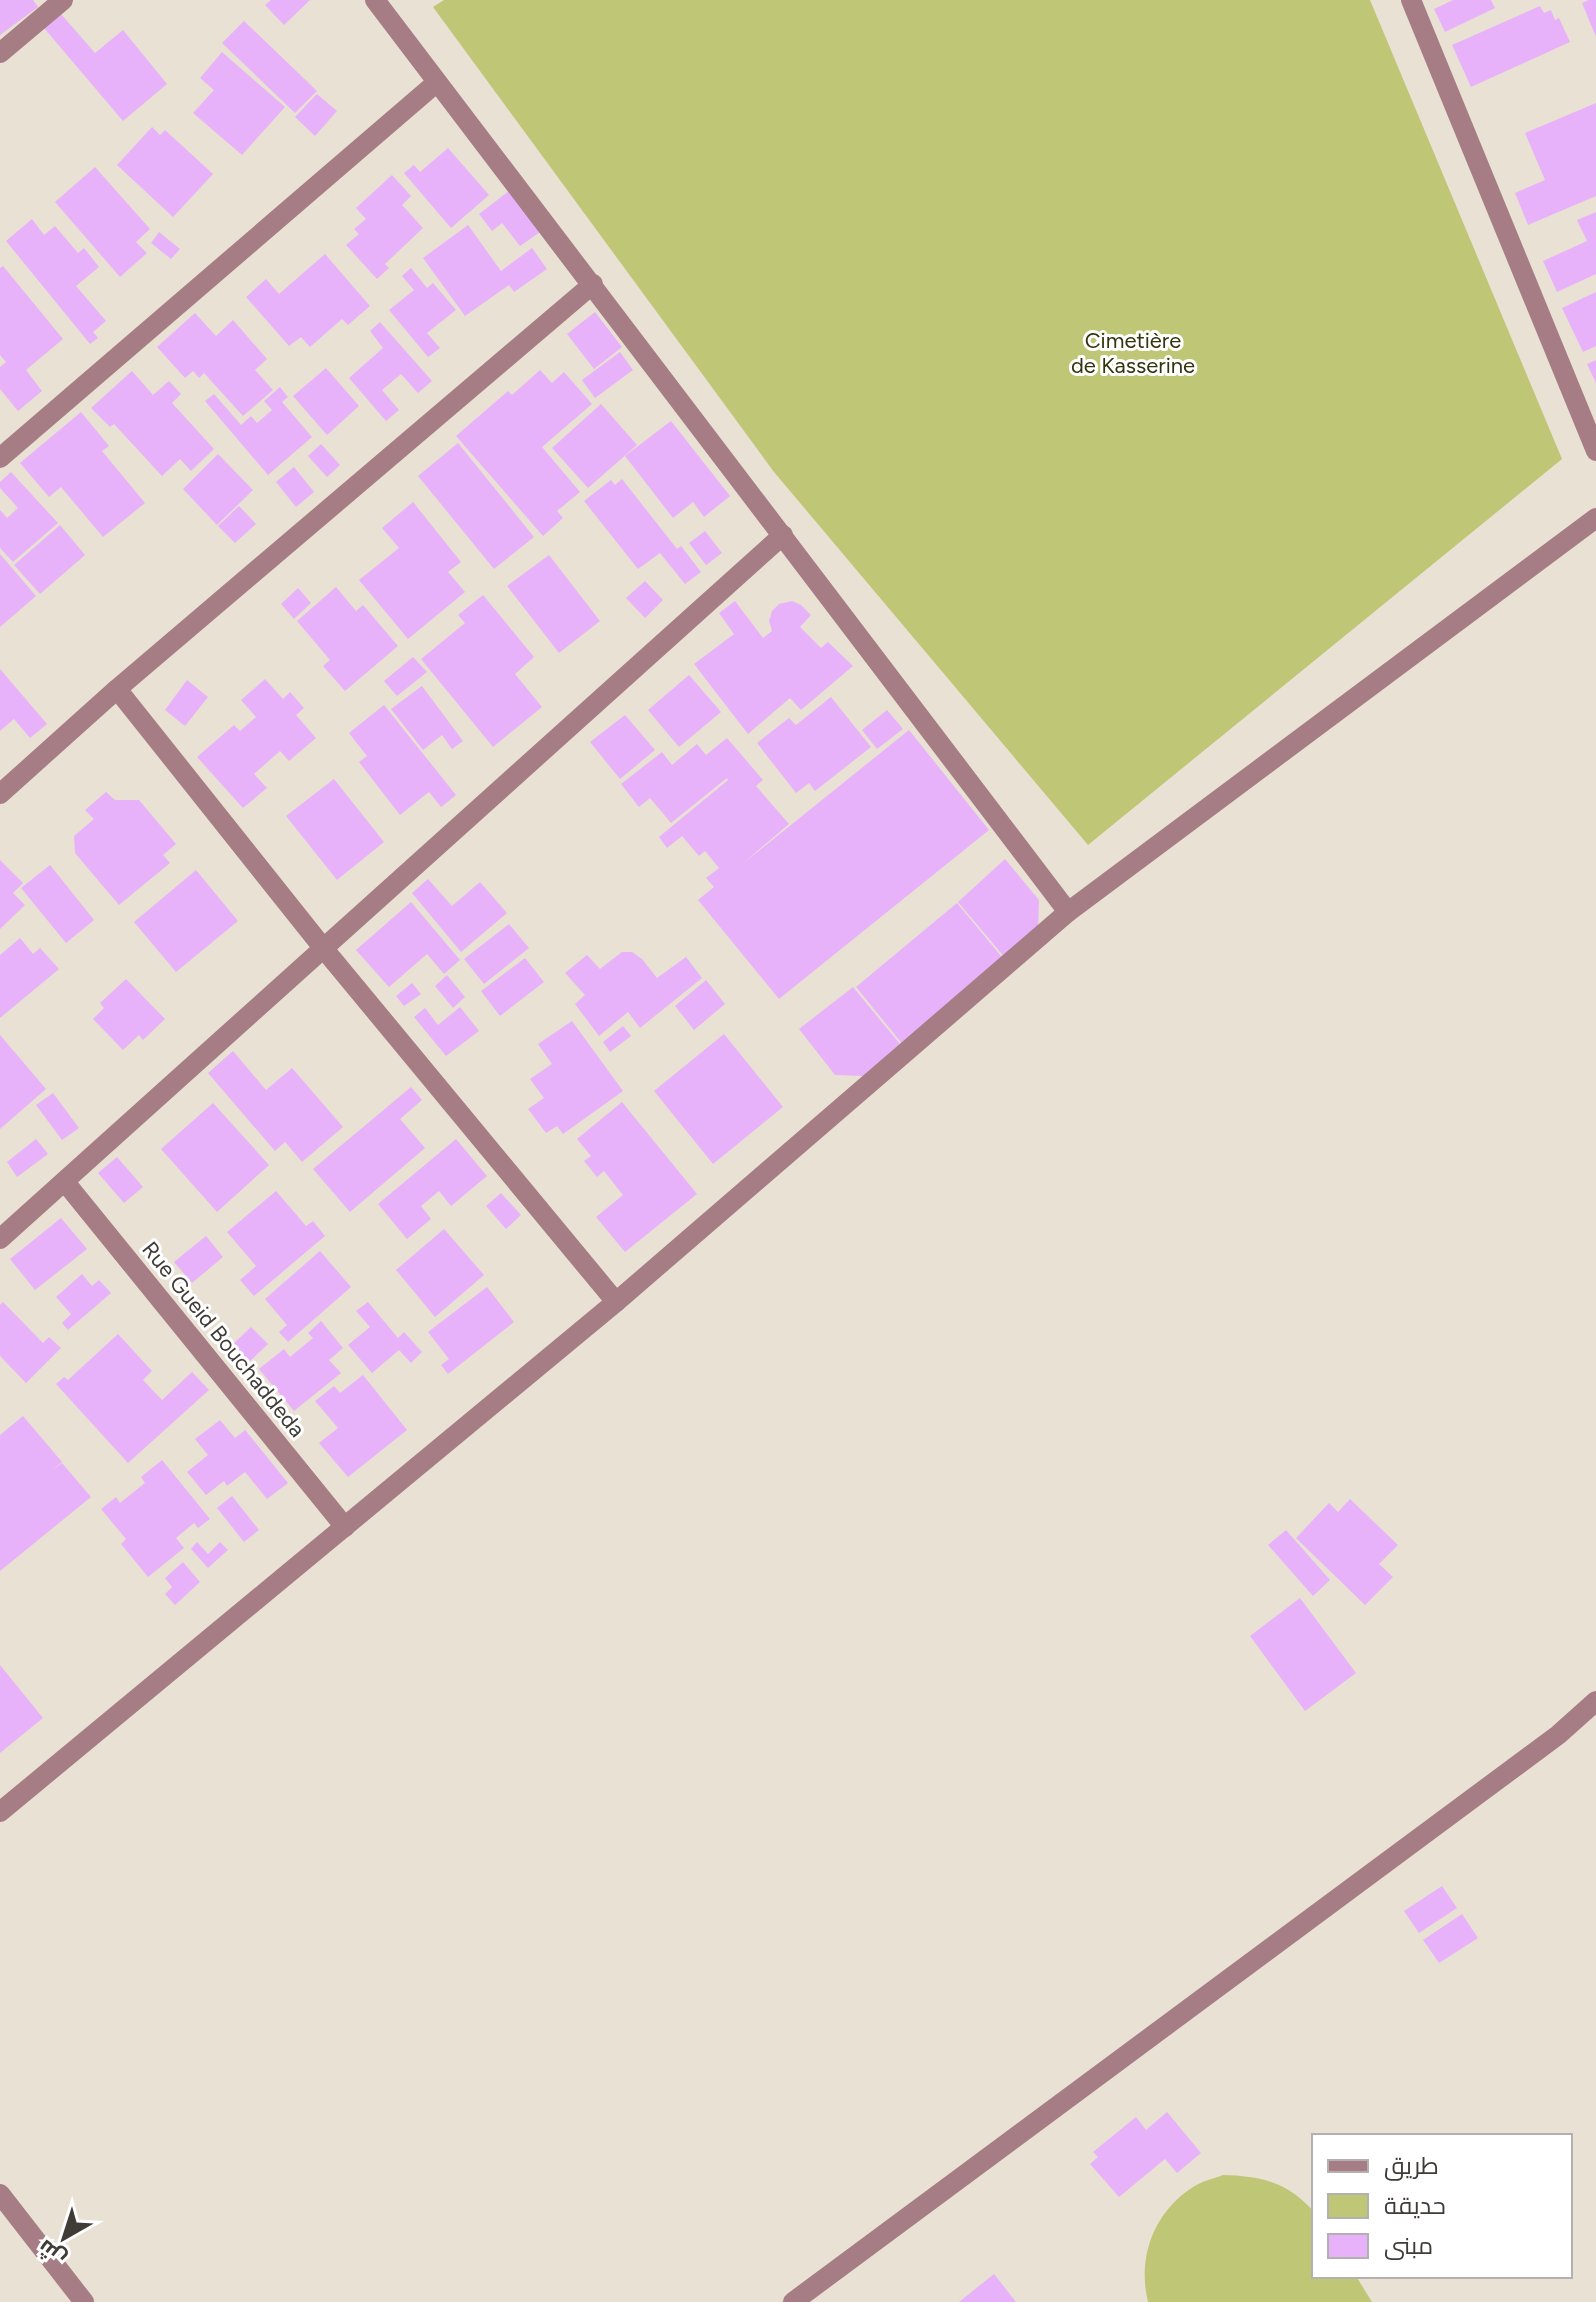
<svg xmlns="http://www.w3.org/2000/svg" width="1596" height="2302" viewBox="0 0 1596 2302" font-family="Figtree,Cairo,sans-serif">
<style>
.green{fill:#bfc777}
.building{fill:#e8b2fa}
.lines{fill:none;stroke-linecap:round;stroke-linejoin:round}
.minor{stroke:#a67d85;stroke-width:20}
.labels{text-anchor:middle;stroke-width:6;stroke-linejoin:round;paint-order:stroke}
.park-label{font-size:22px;fill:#32350e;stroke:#fff}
.street-label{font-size:22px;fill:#3f3c37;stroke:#fff}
</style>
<rect width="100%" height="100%" fill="#e9e1d4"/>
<!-- green -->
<g class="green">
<polygon points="444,0 1370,0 1562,459 1088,845 774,472 433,7"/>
<path d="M1223 2175C1261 2176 1288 2182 1314 2212V2276H1356L1372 2302H1148C1137 2257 1154 2212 1193 2187 1202 2181 1213 2179 1223 2175Z"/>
</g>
<!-- building -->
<g class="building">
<polygon points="0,0 33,0 38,7 0,35"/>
<polygon points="271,0 310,0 284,25 265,5"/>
<polygon points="1453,0 1491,0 1495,8 1445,32 1434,9"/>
<polygon points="1589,0 1596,0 1596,37 1582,3"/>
<polygon points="1540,6 1544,13 1551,10 1555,20 1559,18 1570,42 1471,87 1452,45"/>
<polygon points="61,14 95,53 123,30 167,84 123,121 44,28"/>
<polygon points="244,21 317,91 295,113 222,43"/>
<polygon points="222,52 285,107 242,155 193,113 214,90 200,78"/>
<polygon points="317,94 337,111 315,136 295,117"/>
<polygon points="1596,103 1596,196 1528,225 1515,193 1545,180 1525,133"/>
<polygon points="152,127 160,135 165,130 213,174 173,217 117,165"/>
<polygon points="448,148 489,195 451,228 404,173 414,165 420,172"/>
<polygon points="95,167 150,229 136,242 147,253 120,277 55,202"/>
<polygon points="392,175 411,196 402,205 423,228 385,264 389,268 377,279 346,245 359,234 354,229 366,219 356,208"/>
<polygon points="509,191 540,232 520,246 502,223 492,231 479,214"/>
<polygon points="1596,212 1596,274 1557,292 1543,261 1587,241 1577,220"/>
<polygon points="32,219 44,235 55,226 78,253 84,248 99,267 76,286 106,321 93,332 98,338 90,344 6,241"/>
<polygon points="468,225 501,271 532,248 547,269 514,292 509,285 465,316 423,258"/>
<polygon points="159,232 180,249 171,259 151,243"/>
<polygon points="325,254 370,306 348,325 342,319 310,347 301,337 289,346 246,297 266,279 279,294"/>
<polygon points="3,266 63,339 26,370 42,391 18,411 0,389 0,367 6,362 0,355 0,268"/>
<polygon points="411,268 427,288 433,283 456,310 427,333 440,348 428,357 389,310 414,290 402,276"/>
<polygon points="1596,292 1596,346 1583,352 1562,308"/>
<polygon points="595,312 622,347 594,369 567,334"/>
<polygon points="195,313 216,336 233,320 267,359 255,370 273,390 243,416 204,373 199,378 193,371 185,378 157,347"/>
<polygon points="380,322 432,381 418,393 401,374 382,390 399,410 386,421 349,378 383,348 370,331"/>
<polygon points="620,352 633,370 595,398 582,380"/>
<polygon points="1596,360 1596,383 1587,364"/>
<polygon points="326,368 359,406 327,435 293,396"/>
<polygon points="540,370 552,383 564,372 592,404 542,447 580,492 557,511 563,518 543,536 456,436 508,391 512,395"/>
<polygon points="132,371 153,395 169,381 181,394 172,403 214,449 191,471 180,459 162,476 114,424 110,427 91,408"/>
<polygon points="280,387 288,397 282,402 312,437 268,475 205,401 214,394 241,425 251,416 257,423 272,410 264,401"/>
<polygon points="601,404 637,445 588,488 552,448"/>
<polygon points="81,412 109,446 102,451 145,503 103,537 61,487 49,497 20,463"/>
<polygon points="671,421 730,496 704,517 693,502 673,518 625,456"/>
<polygon points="458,443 534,537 494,569 418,476"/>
<polygon points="321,444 340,465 327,477 308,456"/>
<polygon points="218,454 253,490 217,525 183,489"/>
<polygon points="294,467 314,492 296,507 276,482"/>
<polygon points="11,472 58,523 13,562 0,548 0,510 7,518 18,508 0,488 0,482"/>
<polygon points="622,479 677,549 681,546 701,572 685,584 660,553 638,569 584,501 611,480 615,485"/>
<polygon points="413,502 461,562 448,572 465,592 408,639 359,580 399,548 382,528"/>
<polygon points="239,506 256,524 235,543 218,526"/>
<polygon points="60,525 85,555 40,594 14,565"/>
<polygon points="705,531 722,553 706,565 689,543"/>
<polygon points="0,554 36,596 0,627"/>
<polygon points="549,555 600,621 559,653 507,586"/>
<polygon points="645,581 663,600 645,618 626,598"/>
<polygon points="336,587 356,611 363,605 398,646 345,691 323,666 330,660 297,621"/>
<polygon points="298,588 311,603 294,619 281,604"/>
<polygon points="483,595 534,657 515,674 542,707 493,747 421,659 465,623 458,615"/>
<polygon points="735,601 763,638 772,631 769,621 772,611 779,604 792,601 801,605 811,615 800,627 821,648 828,642 853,666 801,710 790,698 748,734 694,664 734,634 719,613"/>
<polygon points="413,657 427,672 397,696 384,681"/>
<polygon points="0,669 47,724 30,738 14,719 0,731"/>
<polygon points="689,675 721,712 679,747 648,710"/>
<polygon points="265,679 283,699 290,692 304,708 296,715 316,738 289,761 280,751 254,774 267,788 243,808 197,757 234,725 240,731 256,717 241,700"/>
<polygon points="187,680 208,697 185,726 165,710"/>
<polygon points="422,686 463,741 452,749 442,735 423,750 391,709"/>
<polygon points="831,697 871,747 815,791 809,783 796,793 757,743 789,718 796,725"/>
<polygon points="384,705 456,795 441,807 429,792 400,815 359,762 367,756 349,733"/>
<polygon points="887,710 903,729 877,749 862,730"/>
<polygon points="625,715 655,750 620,779 590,742"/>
<polygon points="909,730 989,830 779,999 698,900 714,887 706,878 719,868 705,851 699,856 682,836 667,848 659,837 728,780 727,778 671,823 650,798 639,807 621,784 662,752 672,765 697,744 706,755 727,738 763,780 756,786 789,824 741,865"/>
<polygon points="334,779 384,842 337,880 286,816"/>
<polygon points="106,792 115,800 139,800 176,844 163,855 170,863 119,905 75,853 74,836 94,819 85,810"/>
<polygon points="1005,859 1039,900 1038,931 1006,959 958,902"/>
<polygon points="0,860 23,883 13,893 25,905 0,929"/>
<polygon points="50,865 94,920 66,943 21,888"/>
<polygon points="196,870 238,921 176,972 134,922"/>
<polygon points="428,879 452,906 480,882 507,913 461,952 412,893"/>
<polygon points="411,902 460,960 444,974 427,954 389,987 356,950"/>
<polygon points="957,903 1006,962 904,1046 856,987"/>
<polygon points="509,924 529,948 484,984 464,959"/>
<polygon points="20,938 33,954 40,948 59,969 0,1018 0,955"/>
<polygon points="622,952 632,952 642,959 657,978 686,957 702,978 640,1028 628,1012 599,1036 575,1004 585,995 565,973 587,955 600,969"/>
<polygon points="525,958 544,982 500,1016 481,991"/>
<polygon points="447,975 465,997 453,1008 435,986"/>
<polygon points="126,979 165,1019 143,1040 139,1035 123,1050 93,1019 104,1008 100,1003"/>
<polygon points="706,980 725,1004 694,1030 675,1006"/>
<polygon points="412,983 421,994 404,1006 396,996"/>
<polygon points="853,987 900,1044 863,1076 835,1075 799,1029"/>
<polygon points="460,1007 479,1031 446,1056 414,1017 425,1008 438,1025"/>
<polygon points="572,1021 623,1091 563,1134 557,1126 546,1133 528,1109 544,1098 530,1079 552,1064 538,1044"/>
<polygon points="623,1026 631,1036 610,1052 603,1042"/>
<polygon points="724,1034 783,1107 713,1164 654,1091"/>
<polygon points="0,1035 46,1089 0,1129"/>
<polygon points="233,1051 266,1090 292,1068 343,1127 302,1162 285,1142 275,1151 208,1073"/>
<polygon points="411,1087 422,1100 400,1119 425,1148 350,1212 313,1169"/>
<polygon points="53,1093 79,1128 62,1140 36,1105"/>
<polygon points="622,1102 697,1194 625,1252 596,1217 623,1195 604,1171 597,1177 584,1161 591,1156 577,1139"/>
<polygon points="213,1103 269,1165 217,1212 161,1149"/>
<polygon points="36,1139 48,1154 17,1177 7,1162"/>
<polygon points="456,1139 487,1176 451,1206 439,1191 421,1206 431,1219 407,1239 378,1204"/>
<polygon points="117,1157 143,1187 124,1203 98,1173"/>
<polygon points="276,1191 306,1226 313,1221 325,1236 254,1296 240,1280 256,1266 227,1232"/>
<polygon points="501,1193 521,1215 506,1229 486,1206"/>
<polygon points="61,1218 87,1249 35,1290 10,1259"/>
<polygon points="444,1229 484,1275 435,1317 396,1270"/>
<polygon points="206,1236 223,1257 192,1283 174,1262"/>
<polygon points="320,1251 351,1287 288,1342 279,1332 287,1325 265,1299"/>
<polygon points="82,1274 92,1286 99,1280 111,1293 68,1330 62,1323 71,1314 56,1297"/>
<polygon points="487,1287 514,1322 448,1374 441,1365 449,1359 428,1332"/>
<polygon points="3,1302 43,1343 49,1337 61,1348 26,1383 0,1356 0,1305"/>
<polygon points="368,1302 398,1338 404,1332 422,1352 411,1363 399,1350 372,1373 348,1345 370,1327 356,1311"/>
<polygon points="321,1321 343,1348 329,1360 341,1373 294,1411 259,1369 284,1349 290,1357 313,1338 308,1333"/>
<polygon points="251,1327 268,1344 247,1364 231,1346"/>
<polygon points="118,1334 152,1371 143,1380 162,1400 192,1372 209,1390 128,1463 56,1384 64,1377 68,1380"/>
<polygon points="363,1375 407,1430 348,1477 319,1443 338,1428 315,1401 334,1386 340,1393"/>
<polygon points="23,1416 62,1462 51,1471 62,1463 91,1497 0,1571 0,1435"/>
<polygon points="220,1420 235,1438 245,1430 288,1483 267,1499 245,1472 227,1486 224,1481 206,1495 187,1472 208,1455 195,1439"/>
<polygon points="162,1460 210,1519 198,1528 194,1523 176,1538 184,1548 148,1577 121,1544 126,1539 101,1509 116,1497 120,1503 145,1483 141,1477"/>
<polygon points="232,1496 259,1530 244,1542 217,1508"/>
<polygon points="1350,1499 1398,1545 1379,1564 1393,1577 1365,1605 1296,1538 1329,1503 1338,1512"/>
<polygon points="1286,1530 1330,1580 1313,1596 1268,1545"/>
<polygon points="197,1542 208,1554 220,1542 228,1550 208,1568 191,1549"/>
<polygon points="183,1562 200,1582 175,1605 165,1594 172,1587 165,1578"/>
<polygon points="1300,1598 1356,1673 1305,1711 1250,1636"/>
<polygon points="0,1665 43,1718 0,1753"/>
<polygon points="1442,1886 1457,1908 1419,1933 1404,1911"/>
<polygon points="1462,1914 1478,1938 1439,1963 1423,1940"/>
<polygon points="1167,2112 1201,2153 1177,2173 1165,2159 1119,2197 1090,2164 1098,2157 1093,2152 1136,2117 1146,2130"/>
<polygon points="994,2274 1016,2302 959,2302"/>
</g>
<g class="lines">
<!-- minor -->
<g class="minor">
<polyline points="375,0 1068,912"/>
<polyline points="1411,0 1596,451"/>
<polyline points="0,53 63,0"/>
<polyline points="0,458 436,83"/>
<polyline points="117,689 324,949 616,1302"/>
<polyline points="0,794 117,689 593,284"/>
<polyline points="65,1182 345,1527"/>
<polyline points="0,1239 783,535"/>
<polyline points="0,1812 616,1302 1068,912 1596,518"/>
<polyline points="0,2194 84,2302"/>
<polyline points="793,2302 1558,1735 1596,1701"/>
</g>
</g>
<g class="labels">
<!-- park labels -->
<g class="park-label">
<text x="1133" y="348">Cimetière<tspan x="1133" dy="25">de Kasserine</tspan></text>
</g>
<!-- street labels -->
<g class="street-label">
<text transform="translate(224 1339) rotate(51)" y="8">Rue Gueid Bouchaddeda</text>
</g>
</g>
<!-- legend -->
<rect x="1312" y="2134" width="260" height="144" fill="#ffffff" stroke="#b2b1af" stroke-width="2"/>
<rect x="1328" y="2160" width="40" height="12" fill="#a67d85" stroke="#b2b1af" stroke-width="2"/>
<text x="1384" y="2174" font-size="24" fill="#3f3c37">طريق</text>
<rect x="1328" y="2194" width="40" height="24" fill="#bfc777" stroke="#b2b1af" stroke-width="2"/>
<text x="1384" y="2214" font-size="24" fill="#3f3c37">حديقة</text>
<rect x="1328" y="2234" width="40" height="24" fill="#e8b2fa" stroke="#b2b1af" stroke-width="2"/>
<text x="1384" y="2254" font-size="24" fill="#3f3c37">مبنى</text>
<!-- north arrow -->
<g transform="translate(64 2238) rotate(219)" stroke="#ffffff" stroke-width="6" paint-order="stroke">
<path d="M0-6L14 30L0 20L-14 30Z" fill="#3f3c37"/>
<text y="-12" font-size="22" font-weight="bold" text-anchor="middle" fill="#3f3c37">ش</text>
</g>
</svg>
